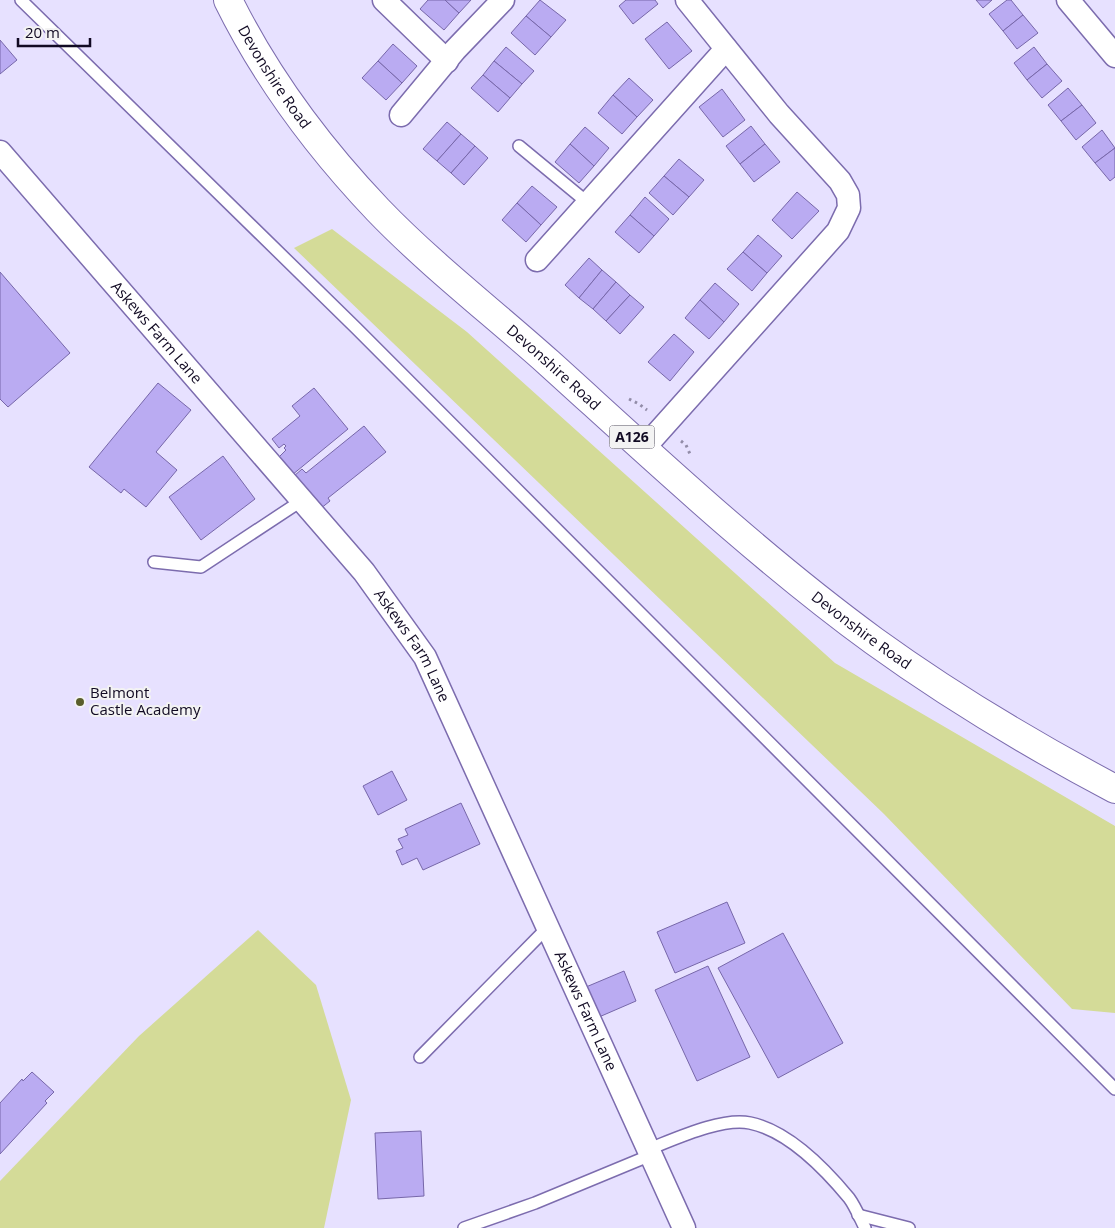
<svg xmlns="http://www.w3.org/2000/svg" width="1115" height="1228" viewBox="0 0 1115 1228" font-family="'Open Sans',sans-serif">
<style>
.green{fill:#d4db98}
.building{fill:#baabf2;stroke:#7767a9}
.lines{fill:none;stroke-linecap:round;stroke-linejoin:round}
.lane-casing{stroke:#7c6cae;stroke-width:14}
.street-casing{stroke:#7c6cae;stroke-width:25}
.primary-casing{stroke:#7c6cae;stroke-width:30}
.path{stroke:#928ca8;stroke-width:3;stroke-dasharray:2.5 4;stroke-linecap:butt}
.lane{stroke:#fff;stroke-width:11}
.street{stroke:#fff;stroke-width:22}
.primary{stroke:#fff;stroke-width:28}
.poi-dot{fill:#5a5e2c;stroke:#f3f3f3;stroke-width:2}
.labels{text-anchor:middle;stroke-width:4;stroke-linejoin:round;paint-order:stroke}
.shield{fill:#f3f3f3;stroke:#555061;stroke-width:1}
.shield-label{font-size:14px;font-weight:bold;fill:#110a23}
.street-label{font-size:15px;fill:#110a23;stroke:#f3f3f3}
.poi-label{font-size:15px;fill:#110a23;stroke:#f3f3f3;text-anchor:start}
</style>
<rect width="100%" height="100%" fill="#e7e1ff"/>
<!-- green -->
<g class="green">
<polygon points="332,229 467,332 835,663 1115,826 1115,1013 1072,1009 884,814 294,248"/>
<polygon points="258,930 316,985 351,1100 324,1228 0,1228 0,1181 139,1036"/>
</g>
<!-- building -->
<g class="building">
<polygon points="428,0 445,0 459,13 444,30 420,9"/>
<polygon points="445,0 471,0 459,13"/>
<polygon points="540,0 566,20 551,37 526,16"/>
<polygon points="626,0 655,0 658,4 633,24 619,6"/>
<polygon points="976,0 992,0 983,8"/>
<polygon points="1007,0 1011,0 1023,15 1003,31 989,14"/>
<polygon points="1023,15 1038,33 1017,49 1003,31"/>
<polygon points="526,16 551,37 535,55 511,33"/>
<polygon points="667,22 692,51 669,69 645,39"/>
<polygon points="0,40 17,60 0,74"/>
<polygon points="393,44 417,66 402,83 378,61"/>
<polygon points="506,47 534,71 522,84 494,61"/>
<polygon points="1034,47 1047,64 1027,80 1014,63"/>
<polygon points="378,61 402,83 386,100 362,78"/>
<polygon points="494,61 522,84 510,98 483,75"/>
<polygon points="1047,64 1062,81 1042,98 1027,80"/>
<polygon points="483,75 510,98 498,112 471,88"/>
<polygon points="629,78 653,100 637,117 613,95"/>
<polygon points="1068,88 1082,105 1061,121 1048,105"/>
<polygon points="722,89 745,120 723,137 699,107"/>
<polygon points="613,95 637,117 622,134 598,113"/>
<polygon points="1082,105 1096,123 1076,140 1061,121"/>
<polygon points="447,122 461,134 437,161 423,149"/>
<polygon points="751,126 765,144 740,164 726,146"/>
<polygon points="585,127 609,148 594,166 570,144"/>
<polygon points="1102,130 1115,148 1095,163 1082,147"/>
<polygon points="461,134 475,146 451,173 437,161"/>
<polygon points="570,144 594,166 579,183 555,162"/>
<polygon points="765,144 780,162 754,182 740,164"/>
<polygon points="475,146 488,158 464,185 451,173"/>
<polygon points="1115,148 1115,177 1110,181 1095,163"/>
<polygon points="679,159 704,180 689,197 664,176"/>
<polygon points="664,176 689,197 673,215 649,193"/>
<polygon points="532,186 557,207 541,225 517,203"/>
<polygon points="797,192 819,211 792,239 772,220"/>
<polygon points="645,197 669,219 654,236 630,215"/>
<polygon points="517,203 541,225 526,242 502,220"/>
<polygon points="630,215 654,236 639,253 615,232"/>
<polygon points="758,235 782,256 767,273 743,252"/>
<polygon points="743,252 767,273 752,291 727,269"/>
<polygon points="589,258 602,270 579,298 565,285"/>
<polygon points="602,270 616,282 593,309 579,298"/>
<polygon points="0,272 70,353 8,407 0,399"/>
<polygon points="616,282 630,295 606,321 593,309"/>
<polygon points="715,283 739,304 724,322 700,300"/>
<polygon points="630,295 644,307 620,334 606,321"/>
<polygon points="700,300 724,322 709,339 685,318"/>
<polygon points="674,334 694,352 670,381 648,362"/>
<polygon points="158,383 191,410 156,452 177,470 146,507 124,489 121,493 89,467"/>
<polygon points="314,388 348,429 292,475 278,458 286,450 284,448 286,446 284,444 279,448 272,439 300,416 292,406"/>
<polygon points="364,426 386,452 328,498 330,501 320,509 294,476 302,469 306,473"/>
<polygon points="223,456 255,499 201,540 169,497"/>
<polygon points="392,771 407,800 378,815 363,786"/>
<polygon points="461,803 480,844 423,870 417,858 402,865 396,851 403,848 398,839 408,835 405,829"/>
<polygon points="727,902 745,943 675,973 657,932"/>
<polygon points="783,933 843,1043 778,1078 718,968"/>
<polygon points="708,966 750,1057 697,1081 655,990"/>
<polygon points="624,971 636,1001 599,1017 586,987"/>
<polygon points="32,1072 54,1092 45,1101 47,1103 0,1154 0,1103 22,1079 23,1081"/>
<polygon points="421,1131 424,1196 378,1199 375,1133"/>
</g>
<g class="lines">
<!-- lane casing -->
<g class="lane-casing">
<g id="lane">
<polyline points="21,0 356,328 1115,1089"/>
<polyline points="519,146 588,203"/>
<polyline points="154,562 201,567 301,501"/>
<polyline points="420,1057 549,926"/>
<path d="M649 1149C675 1139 722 1117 750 1123 789 1131 825 1169 849 1198 855 1206 860 1218 865 1228"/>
<polyline points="858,1215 909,1228"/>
<polyline points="464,1228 535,1203 651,1155"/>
</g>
</g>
<!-- street casing -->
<g class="street-casing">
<g id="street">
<polyline points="384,0 447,61"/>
<polyline points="1068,0 1115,56"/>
<polyline points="401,115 455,50 503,0"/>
<path id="s1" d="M0 152 364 572 425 657 684 1228"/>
<polyline points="537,260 726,49"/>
<polyline points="644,448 838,231 849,208 848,195 840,181 779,114 687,0"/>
</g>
</g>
<!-- primary casing -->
<g class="primary-casing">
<g id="primary">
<path id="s2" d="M228 0C266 77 319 148 378 210 431 265 492 312 549 363 654 458 759 557 874 641 950 696 1032 745 1115 789"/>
</g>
</g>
<!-- path -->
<g class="path">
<polyline points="629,399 639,404 647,410"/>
<polyline points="681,441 686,445 690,454"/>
</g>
<!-- lane -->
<use href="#lane" class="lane"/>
<!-- street -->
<use href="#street" class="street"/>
<!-- primary -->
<use href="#primary" class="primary"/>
</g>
<!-- markers -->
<circle class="poi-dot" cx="80" cy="702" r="5"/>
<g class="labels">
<!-- shield labels -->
<rect class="shield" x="609.5" y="425.5" width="45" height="23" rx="4"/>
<g class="shield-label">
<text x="632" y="442">A126</text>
</g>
<!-- street labels -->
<g class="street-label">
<text dy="5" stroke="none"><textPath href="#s2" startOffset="90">Devonshire Road</textPath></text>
<text dy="5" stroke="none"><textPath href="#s1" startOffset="239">Askews Farm Lane</textPath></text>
<text dy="5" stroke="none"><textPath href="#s2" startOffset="495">Devonshire Road</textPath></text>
<text dy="5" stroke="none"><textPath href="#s2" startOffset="900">Devonshire Road</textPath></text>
<text dy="5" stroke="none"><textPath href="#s1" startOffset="644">Askews Farm Lane</textPath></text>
<text dy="5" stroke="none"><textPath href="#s1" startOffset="1049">Askews Farm Lane</textPath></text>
</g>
<!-- poi labels -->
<g class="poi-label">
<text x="90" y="698">Belmont<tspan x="90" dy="17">Castle Academy</tspan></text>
</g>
</g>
<!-- scale -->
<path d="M18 38v8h72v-8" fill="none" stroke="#110a23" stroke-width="2.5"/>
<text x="25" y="38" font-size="15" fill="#110a23" stroke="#f3f3f3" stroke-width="4" paint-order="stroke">20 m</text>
</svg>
